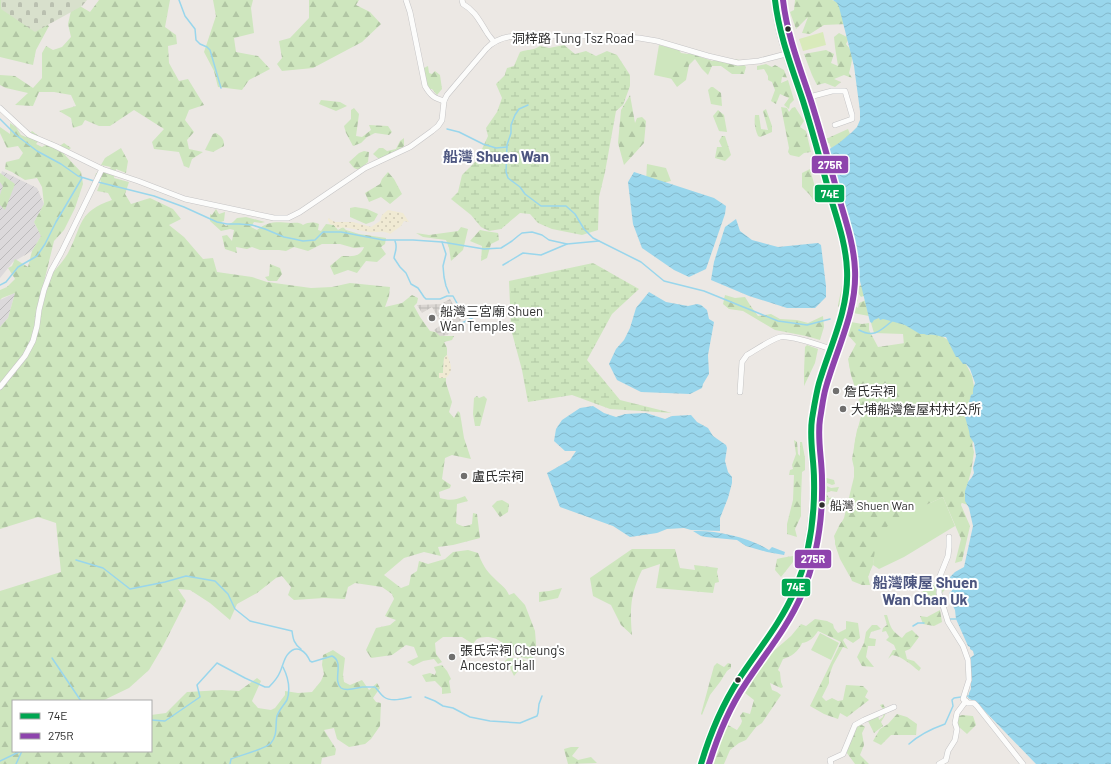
<svg xmlns="http://www.w3.org/2000/svg" width="1111" height="764" viewBox="0 0 1111 764" font-family="Barlow,'Noto Sans TC',sans-serif">
<style>
.industrial{fill:url(#industrial-furrows)}
.grass{fill:#cee6be}
.forest{fill:url(#forest-firs)}
.wetland{fill:url(#wetland-marsh)}
.sand{fill:url(#sand-dots)}
.cemetery{fill:url(#cemetery-stones)}
.pitch{fill:#d9eabb}
.plaza{fill:url(#plaza-grid)}
.water{fill:url(#water-waves)}
.lines{fill:none;stroke-linecap:round;stroke-linejoin:round}
.stream{stroke:#99d6ec;stroke-width:1.5}
.street-casing{stroke:#c5c4c5;stroke-width:6}
.secondary-casing{stroke:#c5c4c5;stroke-width:8}
.street{stroke:#fcfcfb;stroke-width:5}
.secondary{stroke:#fcfcfb;stroke-width:7}
.bus-1-casing{stroke:#fff;stroke-width:9}
.bus-2-casing{stroke:#fff;stroke-width:9}
.bus-1{stroke:#00a651;stroke-width:6}
.bus-2{stroke:#8e44ad;stroke-width:6}
.bus-dot{fill:#2e2e2e;stroke:#fff;stroke-width:1.5}
.poi-dot{fill:#706f6e;stroke:#fff;stroke-width:1.5}
.labels{text-anchor:middle;stroke-width:4;stroke-linejoin:round;paint-order:stroke}
.bus-label{font-size:12px;fill:#2e2e2e;stroke:#fff;text-anchor:start}
.street-label{font-size:13px;fill:#2e2e2e;stroke:#fff}
.poi-label{font-size:13px;fill:#2e2e2e;stroke:#fff;text-anchor:start}
.quarter-label{font-size:15px;font-weight:bold;fill:#4d5680;stroke:#fff}
.line-badge{stroke:#fff;stroke-width:1.5}
.badge-label{font-size:11px;text-anchor:middle;font-weight:bold;fill:#fff}
</style>
<defs>
<pattern id="industrial-furrows" width="10" height="10" patternUnits="userSpaceOnUse"><rect width="10" height="10" fill="#dcd9db"/><path d="M-1 1l2-2M0 10L10 0M9 11l2-2" fill="none" stroke="#bdbbbc"/></pattern>
<pattern id="forest-firs" width="22" height="20" patternUnits="userSpaceOnUse"><rect width="22" height="20" fill="#cee6be"/><path d="M5 1l3.5 6h-7zM16 11l3.5 6h-7z" fill="#b1c6a4"/></pattern>
<pattern id="wetland-marsh" width="20" height="14" patternUnits="userSpaceOnUse"><rect width="20" height="14" fill="#cee6be"/><path d="M1 5h8M5 5V1M11 12h8M15 12V8" fill="none" stroke="#b1c6a4"/></pattern>
<pattern id="sand-dots" width="8" height="8" patternUnits="userSpaceOnUse"><rect width="8" height="8" fill="#f0ead3"/><path d="M2 2h.1M6 6h.1" fill="none" stroke="#cec9b5" stroke-width="1.8" stroke-linecap="round"/></pattern>
<pattern id="cemetery-stones" width="16" height="16" patternUnits="userSpaceOnUse"><rect width="16" height="16" fill="#d8e0cc"/><path d="M2 7V4a2 2 0 0 1 4 0v3zM10 15v-3a2 2 0 0 1 4 0v3z" fill="#bac0b0"/></pattern>
<pattern id="plaza-grid" width="8" height="8" patternUnits="userSpaceOnUse"><rect width="8" height="8" fill="#dad6d2"/><path d="M0 4h8M4 0v8" fill="none" stroke="#bbb8b5"/></pattern>
<pattern id="water-waves" width="16" height="10" patternUnits="userSpaceOnUse"><rect width="16" height="10" fill="#99d6ec"/><path d="M0 5q4-4 8 0t8 0" fill="none" stroke="#84b8cb"/></pattern>
</defs>
<rect width="100%" height="100%" fill="#ece8e4"/>
<!-- industrial -->
<g class="industrial">
<polygon points="2,171 37,188 44,204 34,222 41,236 32,251 13,262 0,278 0,177"/>
<polygon points="15,293 8,318 0,327 0,300"/>
</g>
<!-- grass -->
<g class="grass">
<polygon points="659,45 679,50 681,53 688,54 682,81 654,75"/>
<polygon points="869,316 909,323 932,330 948,340 959,353 967,366 972,376 975,392 973,440 968,482 965,491 968,505 936,494 926,505 943,497 955,526 904,557 879,569 873,565 874,554 869,575 867,578 854,580 849,575 840,559 835,544 835,537 844,518 854,477 854,451 855,440 860,420 865,402 851,374 849,364 852,358 875,348 904,345 903,334 874,333"/>
<polygon points="820,633 839,643 831,660 811,650"/>
<polygon points="508,658 521,658 526,661 514,676 510,668 504,662"/>
</g>
<!-- forest -->
<g class="forest">
<polygon points="0,0 14,0 19,8 49,26 36,50 33,65 0,57"/>
<polygon points="99,0 170,0 165,27 176,35 177,44 168,46 169,63 179,81 188,79 204,105 189,110 185,120 194,132 187,140 189,149 203,152 192,159 189,168 184,166 179,152 154,149 152,142 164,129 134,110 110,126 99,126 85,120 82,125 73,128 71,118 59,111 76,106 71,95 54,92 39,92 33,106 15,105 28,93 6,88 0,85 0,75 15,76 33,88 42,78 42,53 46,46 53,50 62,47 71,37 68,24 73,2 90,12"/>
<polygon points="213,0 253,0 251,8 254,33 234,38 236,52 258,56 270,69 249,80 242,90 218,87 214,71 204,52 216,16"/>
<polygon points="309,0 359,0 356,5 370,12 381,24 362,42 313,68 282,71 277,64 282,58 279,41 290,38 309,18"/>
<polygon points="795,0 832,0 840,3 846,24 824,25 810,34 802,33 808,17 796,29 790,12 794,10"/>
<path d="M839 33 849 38 846 44C855 53 852 62 849 73L852 78 844 75 834 79 841 82 835 87 825 83 817 85 812 75 804 54 826 50 834 54 831 63 838 66 835 47 834 37Z"/>
<path d="M685 54H695C700 58 706 58 712 61L715 60 722 62 732 59 740 60 746 67 744 74H732L721 66H712L708 75 702 69 695 59 689 65 686 80 677 87 670 77C673 64 672 61 685 54Z"/>
<polygon points="766,64 772,67 775,65 784,70 787,78 782,77 781,83 788,80 794,100 790,104 789,109 784,105 789,98 780,94 776,104 771,101 775,90 772,82 768,80 768,76 764,69 757,70 757,66"/>
<polygon points="428,66 429,73 432,74 435,71 440,75 442,89 437,95 432,89 426,89 420,70"/>
<polygon points="711,87 713,87 721,93 722,106 711,104 708,90"/>
<polygon points="630,95 635,123 637,118 642,117 646,121 644,143 624,165 618,143 621,110"/>
<polygon points="321,100 340,102 347,106 336,111 319,104"/>
<polygon points="781,107 787,108 789,112 792,108 795,107 804,121 800,127 806,131 811,152 804,153 799,157 790,155 788,152 789,148"/>
<polygon points="354,108 359,114 356,136 362,137 371,130 369,125 388,126 392,132 389,135 375,133 367,137 361,143 353,146 346,133 344,126 351,119 351,110"/>
<path d="M766 109 772 126V132L760 137 758 136C755 129 754 123 755 115H759L761 129 768 130 763 111Z"/>
<polygon points="718,110 724,115 727,132 719,131 713,116"/>
<path d="M10 123 16 127 21 135 26 137 32 131 41 138 36 144 42 147 52 141 55 149 64 143 71 148 64 154 81 172 83 184 75 208 64 230 54 241 44 282C51 275 63 262 68 253 83 225 77 212 112 200L108 193 97 191 101 181 95 177 96 173 107 172 111 167 101 165 105 158 121 148 128 161 126 173 116 169 114 178 129 182 125 194 131 204 150 198 173 209 181 219 169 225 184 237 203 259 213 258 217 272 252 277 267 282 311 288 332 287 350 283 390 287 389 296 385 307 402 303 412 295 418 298 417 303 414 306 420 317 430 331 440 333 444 336H454L452 340 444 342 447 348V355L444 358 443 373 439 378H446V383L452 402 449 412 454 418 458 411 460 413 464 438 471 459 452 455 445 458 442 479 451 485 450 488 439 492 440 498C450 501 456 500 465 496L468 501 457 504 456 523C462 527 465 527 472 524L473 513 477 514 480 538 453 545 438 547 441 556 424 552 404 558 384 575 401 588 409 585 411 575 417 571 419 561 428 564 445 559 453 552 468 550 478 553C482 563 486 571 494 578 500 585 505 586 509 595L514 593 525 605 535 631 536 644 535 653 532 660 513 655 502 657 498 651 502 643C497 637 485 635 477 639 476 640 474 642 473 644L462 637H443L435 643 436 654 442 662 438 664 434 659 423 661 413 666 407 662 418 657 414 647 406 645 392 655 371 658 366 650 376 628 390 625 396 620 385 616 394 599 392 594 382 587 355 583 348 587 345 599 324 598 294 600 288 595 291 587 282 576 276 578 257 593 237 604 230 620 210 603 190 590 178 589 186 601 162 648 149 670 129 688 102 701H13V751H151V715L166 713 187 692 222 690 239 691 257 678 261 681 252 701 258 708 271 710 275 708 285 695V691L298 693 312 692 321 681 324 674 322 665 323 655 333 650 345 658 343 675 344 682 350 685 362 680 369 690 377 683 380 688 373 698 376 702 381 703 380 726 371 739 365 744 349 747 337 739 334 728 324 730 336 749 335 755 322 758 321 764H0V591L61 572 56 523 38 517 0 529V327L8 318 15 293 2 298 0 300V290L7 287 15 279 8 268 12 266 15 259 28 267 32 251 41 236 34 222 44 204 42 187 37 178 25 180 12 172 5 169 6 162 19 159 23 153 18 146 7 148 0 133V127L10 134Z"/>
<polygon points="848,129 850,134 836,147 831,148 829,143 820,144 822,138 828,138"/>
<path d="M216 133C222 137 224 139 224 146L213 152 205 150 213 134Z"/>
<polygon points="722,136 725,136 731,155 725,161 715,158 717,147 722,147 719,141"/>
<polygon points="404,138 404,146 396,152 379,159 373,154 379,148 383,148 387,151 396,149 400,141"/>
<polygon points="364,151 369,152 368,162 359,170 354,168 349,162 359,153"/>
<polygon points="647,164 666,168 671,181 658,184 646,181"/>
<polygon points="810,169 818,198 813,200 810,195 802,187 802,173"/>
<polygon points="388,172 394,179 402,194 390,204 381,197 369,202 365,193 380,184 382,179"/>
<polygon points="0,173 15,184 5,210 0,205 0,195 3,186 0,182"/>
<polygon points="355,207 367,209 378,214 374,221 366,224 350,217 350,208"/>
<path d="M216 209 219 214 225 212 224 221 221 222 226 226 233 222 237 218 246 217 265 222 261 223 254 222 251 227 257 230C269 221 276 222 291 223 296 223 299 222 303 225 309 222 313 222 319 224L318 230 321 231 326 224 334 225 338 230 343 227 346 230 359 234 386 238 385 244 381 247 386 254 377 262 366 261 357 273 348 270 334 275 330 266 342 256C351 256 360 258 364 247L354 248 340 244H322L308 251 294 247 286 251 279 250H260L252 247 247 249 236 247 237 253 225 249 222 236 227 235 232 241 234 230 230 229 221 231 210 221V214L212 215Z"/>
<polygon points="461,227 468,229 463,250 451,261 449,248 446,240 423,237 416,233 429,235 458,231"/>
<polygon points="480,230 485,231 498,233 499,240 491,244 487,258 481,261 482,246 470,241"/>
<polygon points="270,264 280,268 282,274 277,281 268,281 265,277 269,276"/>
<path d="M849 268C851 274 851 281 854 287L863 285 867 295 861 297 856 290 852 291 851 296 858 300 855 306 858 308 859 303 866 300 869 316 853 313H841L838 305 842 286 845 283Z"/>
<polygon points="725,295 735,298 745,297 750,305 758,316 771,314 780,319 797,320 808,323 823,316 824,327 820,340 806,336 775,330 743,311 729,309 723,304"/>
<polygon points="840,316 850,316 851,322 862,324 869,323 869,330 878,347 905,343 911,340 914,334 930,332 936,334 939,340 964,370 970,382 961,404 960,424 970,437 974,452 971,472 961,505 970,526 962,561 955,563 961,539 943,497 926,505 890,523 876,542 873,565 868,576 870,585 862,585 852,581 843,560 837,550 834,536 840,524 848,514 857,481 852,459 857,430 867,406 855,406 859,400 851,375 848,359 856,344 848,335 838,332"/>
<polygon points="807,345 818,349 815,363 804,386 804,372 805,347"/>
<polygon points="477,396 479,398 484,396 487,399 480,426 475,426 473,414 474,398"/>
<polygon points="818,431 823,433 823,473 819,475 819,476 834,480 835,484 832,485 827,483 827,486 831,488 839,487 837,492 831,491 826,493 829,498 835,497 823,509 817,508 816,497 817,489 811,464 813,434"/>
<polygon points="794,440 797,442 798,454 800,456 800,442 802,442 805,458 805,470 802,472 801,498 801,516 795,529 797,537 787,534 787,524 793,500 794,475 789,475 790,470 793,469 792,465 796,454"/>
<polygon points="502,500 509,504 508,512 500,517 492,506 497,501"/>
<path d="M632 549H675L680 568 695 570 694 565 718 568 717 572 719 582 715 583 713 593 656 588 660 564 642 570C630 595 630 608 632 635L621 625 611 605 593 596 590 578Z"/>
<polygon points="793,556 793,562 781,577 775,570 777,559 781,558"/>
<polygon points="928,582 933,583 947,587 938,598 930,601 922,593"/>
<polygon points="562,588 558,598 539,602 539,592 549,591"/>
<polygon points="940,610 942,622 934,626 923,624 920,616 927,617"/>
<path d="M884 615H887C891 628 891 630 902 638L906 633 912 630 919 637 910 649 905 651 907 659 914 661 921 668 919 671C911 665 902 656 892 655L888 659 893 650H896L894 645 886 640 889 637 886 631 882 632 883 628 887 625Z"/>
<path d="M815 619 827 621 833 624 834 628 838 633 846 629V621L858 623 860 638 853 643 845 638 843 640 848 649 843 647 833 665 829 676V683L822 697 826 701 832 698 838 701 843 700 846 685 863 686 868 691 865 697 869 700 847 717 840 713 838 719 824 714 810 706 841 642 818 631C814 637 810 642 802 643 799 651 791 657 783 659L778 670 780 672 781 682 783 687 781 688 770 683 772 690 777 692 781 695 762 723 756 727 746 740 739 743 730 750 724 764H708L712 748 720 739 726 724 737 730 741 724 742 721 740 716 743 712 750 714 754 700 745 693 752 682 753 678 745 667 747 663 758 665 769 655 791 636 801 624 806 626Z"/>
<polygon points="872,625 877,625 881,629 871,632 869,638 876,639 875,646 868,646 866,657 874,667 862,666 857,657 864,643 866,632"/>
<polygon points="717,663 724,667 728,663 731,664 731,668 727,671 720,682 710,695 702,715 701,714 714,666"/>
<polygon points="442,665 447,671 451,679 449,681 451,693 442,694 442,688 435,681 426,682 422,675 430,673 435,675 436,672 434,667"/>
<path d="M883 704C888 712 886 714 881 722L883 726 874 733 868 721 878 714 879 720 883 717 884 711 880 705Z"/>
<polygon points="897,714 907,717 917,724 916,735 891,735 881,745 873,741 880,729 888,724"/>
<polygon points="962,715 973,716 976,725 967,734 959,727 954,718"/>
<polygon points="862,725 865,727 862,733 864,745 860,755 869,764 855,764 844,749 855,726"/>
<polygon points="571,747 579,747 572,756 578,760 591,757 597,763 568,764 564,749"/>
</g>
<!-- wetland -->
<g class="wetland">
<path d="M564 45 575 54 586 51 596 56 607 51 617 55 630 75V86L623 105 616 111 605 172 599 197 598 230 582 235 552 229 538 223 530 214 520 213 501 229 489 231 481 227 471 215 451 199 458 192 462 175 477 160 488 136 486 128 497 112 502 98 496 84 505 75V74L507 68 514 66 520 52C528 49 532 51 540 46L549 48Z"/>
<polygon points="593,263 639,289 612,314 587,360 620,400 672,413 610,409 572,395 528,402 522,370 511,329 509,281"/>
</g>
<!-- sand -->
<g class="sand">
<path d="M388 210 403 213 409 222 404 221 401 226 390 234C383 230 375 233 368 232 357 230 347 226 336 228L334 225 330 224 328 220V218L335 222H353L371 227 380 221 382 215Z"/>
<path d="M447 355C451 364 454 371 446 378H439V373H443L444 358Z"/>
</g>
<!-- cemetery -->
<polygon class="cemetery" points="1,0 87,0 82,6 35,32 1,9"/>
<!-- pitch -->
<polygon class="pitch" points="823,32 826,45 803,51 799,39"/>
<!-- plaza -->
<polygon class="plaza" points="450,299 461,320 451,327 448,335 440,336 434,330 442,324 432,307 422,313 417,305 441,304"/>
<!-- water -->
<g class="water">
<path d="M833 0H1111V764H1036L977 703 968 698 969 693 971 689 970 658 974 655 973 651 970 649V647L968 646 956 619 955 610 949 598V593L952 591 950 577 955 572 964 567 973 526 969 508 965 501V491L968 482 972 477 974 473 973 468 976 456 974 443 970 437 969 431 964 413H965L966 407 968 406 971 395 973 394V389L975 383 970 369 966 364H963L958 357H956L946 337C939 337 934 333 927 335L924 334H920L905 325 887 320 883 319 880 320 879 318 874 320 872 323 870 322 828 150 839 143 851 133 857 127 860 120V111L854 66 839 7 837 3Z"/>
<polygon points="634,172 714,198 726,206 725,214 706,269 689,277 674,270 642,248 633,224 628,182"/>
<polygon points="736,219 740,231 752,240 778,247 818,243 821,245 826,286 826,297 815,308 787,308 749,296 711,280 714,262 725,227"/>
<polygon points="649,292 666,302 688,306 697,304 701,305 707,310 709,319 714,322 708,355 709,374 703,384 702,388 690,394 641,392 617,380 609,364 616,349 624,340 630,328 636,308"/>
<polygon points="593,406 604,413 616,417 625,414 646,413 665,419 672,416 691,415 697,422 708,428 713,436 726,445 727,448 725,461 728,472 732,477 732,483 728,498 720,518 720,531 691,530 684,528 667,529 657,533 630,537 613,526 560,507 547,473 570,460 576,451 565,451 554,441 556,429 562,420 580,408"/>
<path d="M693 531C716 530 749 537 769 550L772 547 785 552 784 555 767 552 746 546 737 540 706 537 701 536Z"/>
</g>
<g class="lines">
<!-- stream -->
<g class="stream">
<polyline points="179,0 185,16 195,29 196,40 200,44 207,47 210,50 221,88"/>
<polyline points="528,105 519,109 515,115 511,125 511,133 507,145 506,172 508,178 520,187 525,194 541,206 566,206 575,214 584,229 593,238 641,262 664,281 704,291 778,321 807,325 830,319"/>
<polyline points="0,119 16,135 37,151 61,164 78,176 94,181"/>
<polyline points="447,129 459,132 483,144 496,148 507,147"/>
<polyline points="98,182 154,196 184,207 217,222 227,224 239,224 252,225 265,229 284,237 294,239 303,241 315,240 323,232 341,232 383,240 413,240 442,242 484,249 501,248 512,241 518,236 522,233 532,232 542,235 549,240 567,244"/>
<path d="M395 241C398 248 395 251 394 258L400 267 406 273 411 284 418 288 424 297 426 299H440L447 296H453L459 307 462 310C468 310 474 306 476 313L474 317 462 323"/>
<polyline points="442,242 446,254 443,266 444,277 446,286 449,293"/>
<polyline points="503,265 523,253 541,255 567,244 599,241"/>
<polyline points="0,285 6,282 18,267 37,256 45,244 56,222 82,178"/>
<path d="M859 330C874 338 880 331 892 321"/>
<path d="M76 560 103 568 130 589 165 582 186 576 215 581 228 594 235 609 250 621 292 631C293 639 294 644 301 649"/>
<polyline points="950,619 956,619"/>
<polyline points="913,626 918,623 924,623"/>
<polyline points="52,658 81,701"/>
<polyline points="425,697 435,701 443,706 453,708 470,717 490,721 520,723 537,716 538,713 539,704 542,696"/>
<path d="M151 720 165 721 200 697 197 685 217 663 245 678 265 687H269C273 683 278 677 280 672 283 666 284 658 288 654 297 643 306 652 310 661L312 662 332 656C345 662 332 680 341 688 347 692 356 688 362 687 367 687 371 687 375 687 378 690 381 695 384 697 391 702 403 699 411 697"/>
<path d="M909 744C920 734 931 729 945 724L953 706 952 700 954 698 968 696"/>
<polyline points="0,761 21,751"/>
<polyline points="16,764 22,751"/>
<path d="M230 764 231 759C240 755 264 750 271 743 278 735 275 725 277 716 279 710 284 705 287 700 291 688 288 677 283 667"/>
</g>
<!-- street casing -->
<g class="street-casing">
<g id="street">
<path d="M406 0 410 12 425 86C431 96 434 98 444 101"/>
<path d="M462 0 463 4C475 11 479 20 486 31 488 35 491 38 494 42"/>
<polyline points="802,99 832,91 845,91 852,115 852,119 835,125"/>
<path d="M0 108 29 135 55 146 102 169 138 181 185 199 274 218H288L300 212 365 168 410 147 432 131 438 126 442 120 444 101 447 95 486 49C494 40 503 37 515 36H608L639 38 657 41 708 56 738 63 759 61 786 54"/>
<polyline points="0,387 25,356 33,341 37,326 39,310 44,290 51,271 61,253 102,169"/>
<path d="M740 392 742 362 747 355C756 350 770 340 780 337 791 335 819 345 831 349"/>
<polyline points="949,537 949,547 948,556 940,576 939,593 948,622 963,646 968,660 969,680 963,699 968,703 974,703 977,706 1023,764"/>
<polyline points="831,764 830,760 843,754 855,725 864,720 894,707"/>
<polyline points="939,764 946,760 948,751 955,740 957,729 955,723 957,713 966,701"/>
</g>
</g>
<!-- secondary casing -->
<g class="secondary-casing">
<path id="secondary" d="M701 764C709 734 722 705 739 679 759 650 782 623 795 590 809 555 814 517 814 479 813 459 809 439 812 419 814 407 816 394 819 383 831 346 849 309 847 270 845 245 838 222 831 199 821 162 811 126 799 90 789 61 777 31 775 0"/>
</g>
<!-- street -->
<use href="#street" class="street"/>
<!-- secondary -->
<use href="#secondary" class="secondary"/>
<!-- bus-1 casing -->
<g class="bus-1-casing">
<path id="bus-1" d="M701 764C710 734 722 705 739 679 758 650 781 623 795 590 809 556 815 517 814 479 814 459 809 439 812 419 814 407 816 394 819 383 830 346 849 310 847 270 846 245 838 222 831 199 822 166 813 133 803 101 792 68 779 35 775 0"/>
</g>
<!-- bus-2 casing -->
<g class="bus-2-casing">
<path id="bus-2" d="M709 764C718 735 729 708 746 683 765 654 788 627 802 594 817 558 823 518 822 479 822 459 817 439 820 419 822 408 823 397 826 387 837 348 857 311 855 270 854 245 846 222 839 198 830 166 821 133 811 101 800 68 787 35 783 0"/>
</g>
<!-- bus-1 -->
<use href="#bus-1" class="bus-1"/>
<!-- bus-2 -->
<use href="#bus-2" class="bus-2"/>
</g>
<!-- markers -->
<g class="bus-dot">
<circle cx="788" cy="29" r="3.5"/>
<circle cx="822" cy="505" r="3.5"/>
<circle cx="738" cy="680" r="3.5"/>
</g>
<g class="poi-dot">
<circle cx="432" cy="318" r="4"/>
<circle cx="836" cy="391" r="4"/>
<circle cx="843" cy="409" r="4"/>
<circle cx="464" cy="476" r="4"/>
<circle cx="452" cy="657" r="4"/>
</g>
<g class="labels">
<!-- bus labels -->
<g class="bus-label">
<text x="830" y="510">船灣 Shuen Wan</text>
</g>
<!-- street labels -->
<g class="street-label">
<text x="573" y="43">洞梓路 Tung Tsz Road</text>
</g>
<!-- poi labels -->
<g class="poi-label">
<text x="440" y="316">船灣三宮廟 Shuen<tspan x="440" dy="15">Wan Temples</tspan></text>
<text x="844" y="396">詹氏宗祠</text>
<text x="851" y="414">大埔船灣詹屋村村公所</text>
<text x="472" y="481">盧氏宗祠</text>
<text x="460" y="655">張氏宗祠 Cheung's<tspan x="460" dy="15">Ancestor Hall</tspan></text>
</g>
<!-- quarter labels -->
<g class="quarter-label">
<text x="496" y="162">船灣 Shuen Wan</text>
<text x="925" y="588">船灣陳屋 Shuen<tspan x="925" dy="17">Wan Chan Uk</tspan></text>
</g>
</g>
<g class="line-badge">
<rect x="811" y="155" width="38" height="19" rx="4" fill="#8e44ad"/>
<rect x="814" y="184" width="31" height="19" rx="4" fill="#00a651"/>
<rect x="794" y="549" width="38" height="20" rx="4" fill="#8e44ad"/>
<rect x="781" y="578" width="30" height="19" rx="4" fill="#00a651"/>
</g>
<g class="badge-label">
<text x="830" y="169">275R</text>
<text x="830" y="198">74E</text>
<text x="813" y="563">275R</text>
<text x="796" y="591">74E</text>
</g>
<!-- legend -->
<rect x="12" y="700" width="140" height="52" fill="#ffffff" stroke="#ababab"/>
<rect x="20" y="713" width="20" height="6" fill="#00a651" stroke="#ababab"/>
<text x="48" y="720" font-size="12" fill="#2e2e2e">74E</text>
<rect x="20" y="733" width="20" height="6" fill="#8e44ad" stroke="#ababab"/>
<text x="48" y="740" font-size="12" fill="#2e2e2e">275R</text>
</svg>
